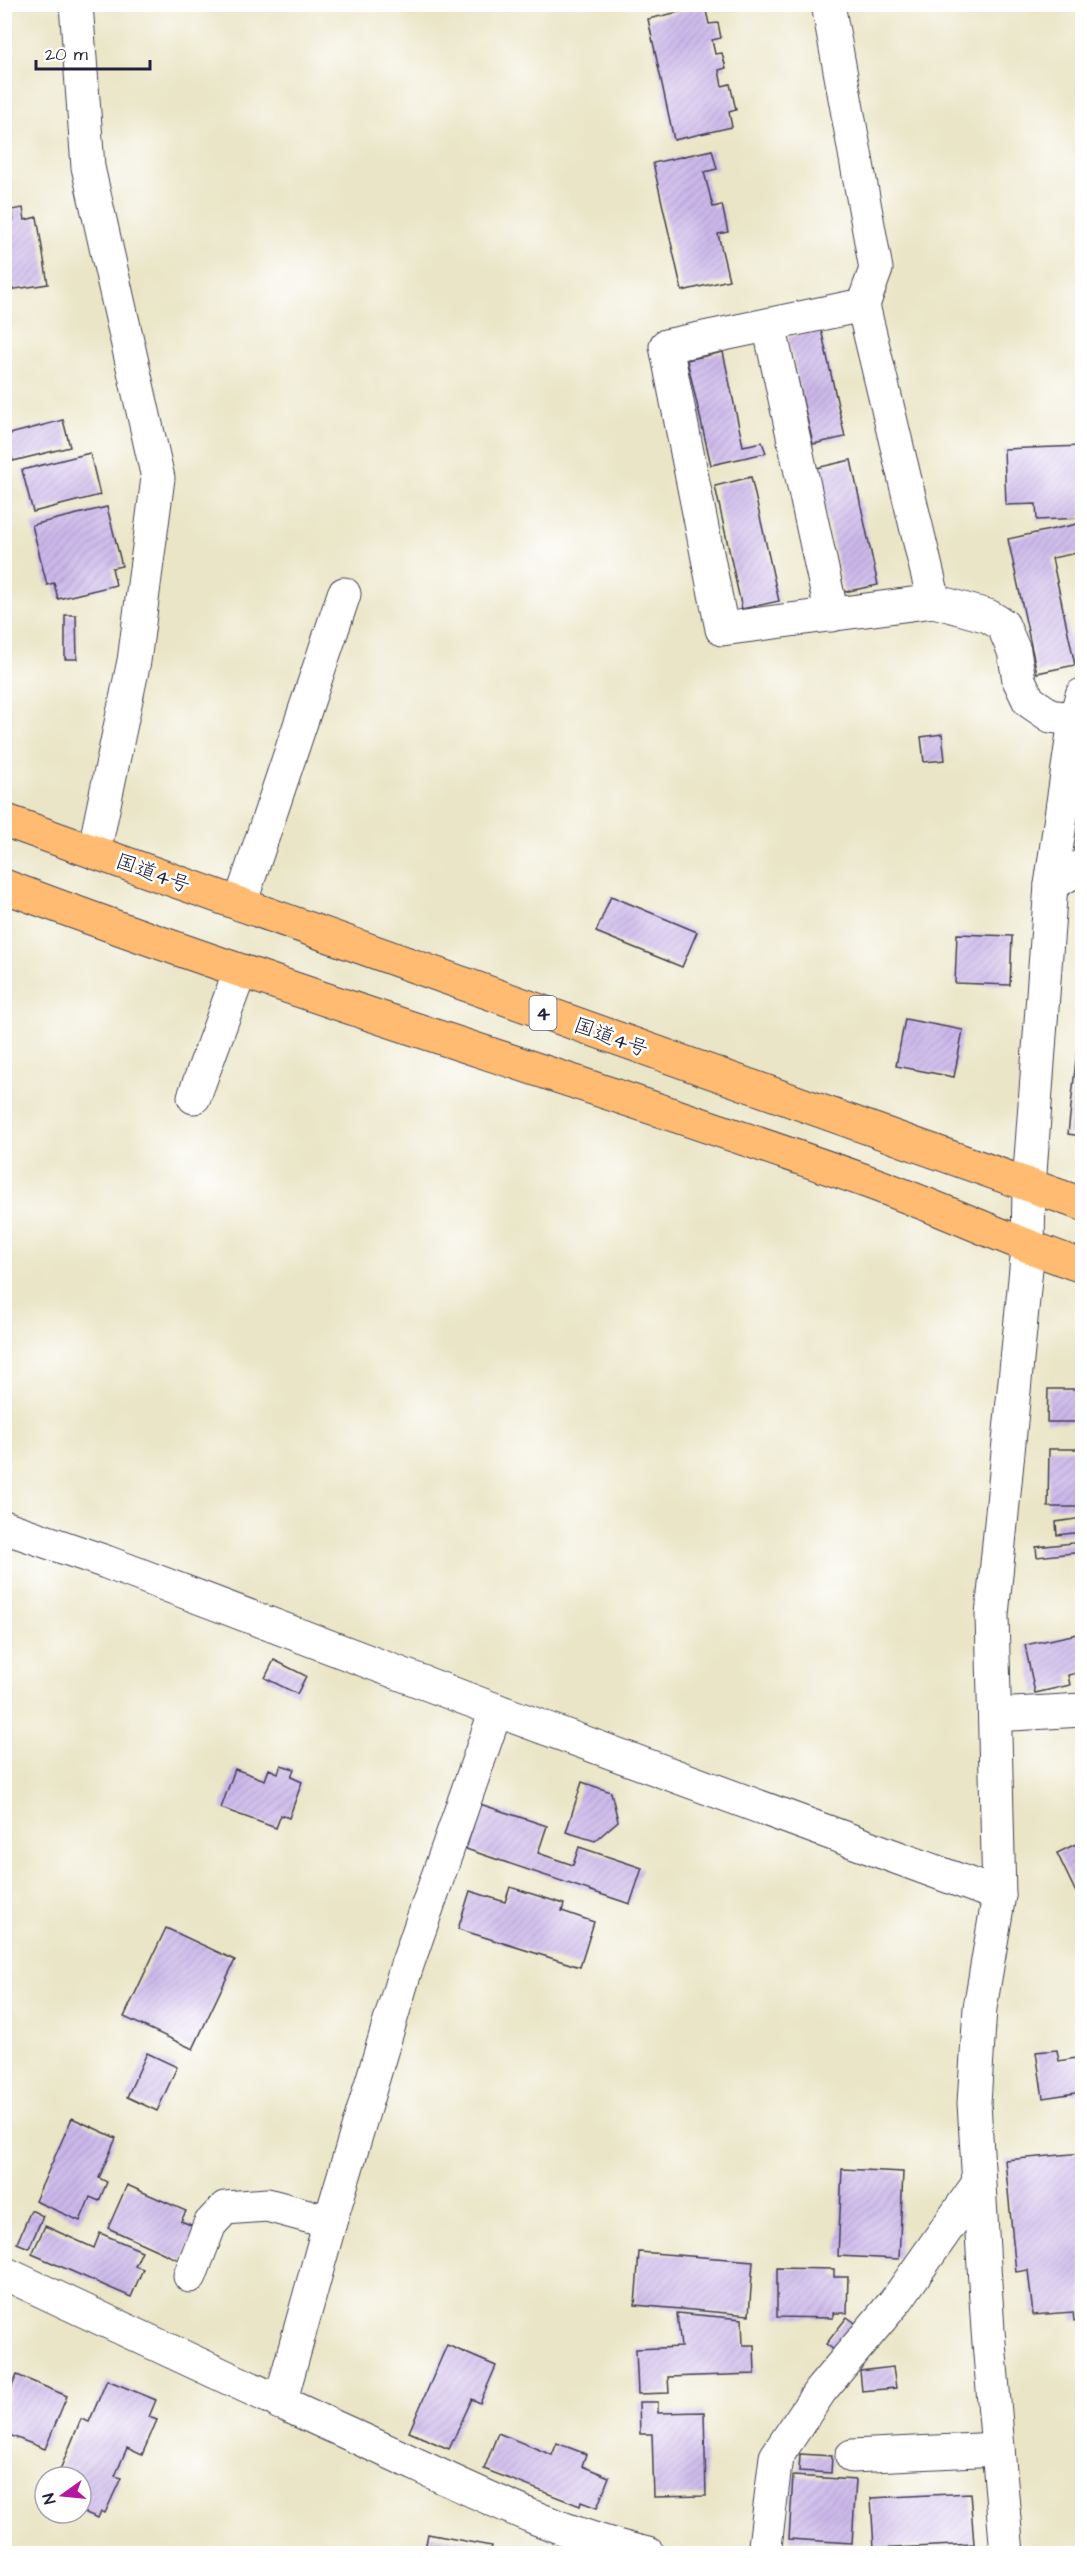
<svg xmlns="http://www.w3.org/2000/svg" width="1087" height="2558" viewBox="0 0 1087 2558" font-family="'Architects Daughter','Klee One',sans-serif">
<style>
.building{fill:url(#building-hatch)}
.lines{fill:none;stroke-linecap:round;stroke-linejoin:round}
.minor-casing{stroke:#403f50;stroke-width:35}
.highway-casing{stroke:#403f50;stroke-width:35}
.minor{stroke:#fff;stroke-width:33}
.highway{stroke:#febb71;stroke-width:33}
.labels{text-anchor:middle;stroke-width:5;stroke-linejoin:round;paint-order:stroke}
.shield{fill:#fff;stroke:#646476;stroke-width:1.5}
.shield-label{font-size:20px;font-weight:bold;fill:#22223b}
.street-label{font-size:21px;fill:#22223b;stroke:#fff}
</style>
<defs>
<pattern id="building-hatch" width="6" height="6" patternUnits="userSpaceOnUse" patternTransform="scale(1.5)"><rect width="6" height="6" fill="#ccb8ea"/><path d="M-1 1l2-2M0 6l6-6M5 7l2-2" fill="none" stroke="#af9eca"/></pattern>
</defs>
<rect width="100%" height="100%" fill="#fff"/>
<filter id="ink" filterUnits="userSpaceOnUse"><feTurbulence type="fractalNoise" baseFrequency=".0167" numOctaves="2"/><feDisplacementMap in="SourceGraphic" scale="12" xChannelSelector="R" yChannelSelector="G"/><feConvolveMatrix kernelMatrix="1 2 1 2 8 2 1 2 1" color-interpolation-filters="sRGB"/></filter>
<filter id="wash" filterUnits="userSpaceOnUse"><feTurbulence type="fractalNoise" baseFrequency=".008" numOctaves="4" result="noise"/><feDisplacementMap in="SourceGraphic" scale="24" xChannelSelector="R" yChannelSelector="G"/><feGaussianBlur stdDeviation="1.35" result="paint"/><feColorMatrix in="noise" values="0 0 0 0 0 0 0 0 0 0 0 0 0 0 0 0 0 1.4 0 .05"/><feComposite in="paint" operator="in"/></filter>
<g filter="url(#wash)">
<rect width="100%" height="100%" fill="#eae5c6"/>
<g id="blocks">
<!-- building -->
<g class="building">
<polygon points="705,6 709,24 718,23 721,38 712,40 715,54 722,53 726,68 719,70 722,86 730,84 736,110 729,112 732,127 674,140 648,19"/>
<polygon points="712,150 717,169 704,172 713,207 722,205 728,232 718,234 729,280 682,291 653,163"/>
<polygon points="23,208 25,220 37,217 48,284 9,290 4,261 4,223 13,221 11,210"/>
<polygon points="821,329 845,437 813,444 788,337"/>
<polygon points="723,352 743,446 762,442 766,453 711,465 687,360"/>
<polygon points="63,420 70,447 13,461 6,435"/>
<polygon points="1082,446 1082,518 1037,520 1036,504 1006,505 1004,449"/>
<polygon points="90,453 100,495 33,512 22,470"/>
<polygon points="851,460 878,585 844,592 816,468"/>
<polygon points="751,477 779,601 742,609 715,486"/>
<polygon points="107,507 122,566 112,568 116,585 58,599 54,583 47,585 32,525"/>
<polygon points="1082,523 1082,552 1052,558 1075,665 1037,673 1008,539"/>
<polygon points="65,615 76,615 77,659 65,659"/>
<polygon points="942,734 945,760 924,762 921,737"/>
<polygon points="611,896 697,932 682,967 596,932"/>
<polygon points="957,934 1012,936 1010,985 955,983"/>
<polygon points="905,1019 963,1030 954,1077 896,1066"/>
<polygon points="1082,1040 1082,1136 1068,1134 1078,1041"/>
<polygon points="1048,1389 1082,1389 1082,1422 1047,1422"/>
<polygon points="1049,1449 1082,1449 1082,1507 1048,1507"/>
<polygon points="1082,1518 1082,1532 1057,1535 1056,1522"/>
<polygon points="1082,1542 1082,1552 1037,1557 1036,1547"/>
<polygon points="1082,1633 1082,1672 1068,1675 1070,1685 1035,1693 1025,1645"/>
<polygon points="274,1660 306,1676 297,1694 265,1678"/>
<polygon points="281,1765 294,1769 291,1777 302,1782 289,1818 281,1815 276,1828 221,1808 235,1769 265,1780 269,1769 278,1773"/>
<polygon points="582,1782 611,1792 618,1821 595,1841 566,1832"/>
<polygon points="480,1804 547,1826 538,1853 573,1865 579,1847 642,1868 630,1904 466,1849"/>
<polygon points="1082,1841 1082,1905 1057,1853"/>
<polygon points="510,1887 564,1904 562,1911 594,1922 580,1967 458,1929 470,1891 505,1902"/>
<polygon points="166,1928 235,1960 193,2049 124,2017"/>
<polygon points="1057,2050 1059,2061 1082,2057 1082,2092 1043,2098 1036,2052"/>
<polygon points="147,2053 177,2067 157,2111 127,2097"/>
<polygon points="72,2118 116,2138 99,2178 107,2182 99,2201 90,2197 80,2221 35,2201"/>
<polygon points="1082,2153 1082,2320 1074,2321 1073,2312 1033,2315 1028,2270 1016,2272 1005,2160"/>
<polygon points="842,2169 903,2172 899,2259 838,2256"/>
<polygon points="127,2185 186,2211 181,2221 198,2228 183,2262 108,2228"/>
<polygon points="31,2210 43,2216 29,2248 17,2243"/>
<polygon points="45,2226 94,2248 100,2233 142,2251 135,2266 143,2269 131,2297 32,2254"/>
<polygon points="639,2252 753,2261 749,2315 635,2305"/>
<polygon points="777,2268 834,2269 834,2277 848,2277 847,2313 833,2313 833,2318 777,2317"/>
<polygon points="677,2313 742,2319 743,2345 754,2345 755,2374 668,2377 669,2393 638,2394 636,2349 681,2347"/>
<polygon points="847,2317 858,2325 837,2352 826,2344"/>
<polygon points="447,2345 496,2366 480,2403 472,2399 449,2449 409,2432"/>
<polygon points="893,2367 896,2388 862,2391 860,2371"/>
<polygon points="17,2375 67,2396 45,2449 4,2433 4,2405"/>
<polygon points="107,2380 156,2400 149,2417 157,2420 142,2455 127,2448 115,2476 121,2478 105,2513 101,2511 98,2518 81,2511 81,2477 57,2477 81,2419 89,2422"/>
<polygon points="639,2402 658,2402 658,2413 704,2412 706,2496 654,2497 652,2434 640,2434"/>
<polygon points="498,2433 552,2455 557,2443 586,2454 582,2466 609,2477 597,2508 581,2502 580,2506 484,2469"/>
<polygon points="800,2454 832,2456 831,2473 799,2471"/>
<polygon points="793,2476 856,2480 852,2543 789,2539"/>
<polygon points="970,2493 974,2544 874,2549 871,2498"/>
<polygon points="428,2534 491,2546 489,2554 424,2554"/>
</g>
</g>
</g>
<g filter="url(#ink)">
<use href="#blocks" fill-opacity="0" stroke="#403f50" stroke-width="1.5"/>
<g class="lines">
<!-- minor casing -->
<g class="minor-casing">
<g id="minor">
<polyline points="76,4 88,167 158,478 134,661 94,852"/>
<polyline points="828,4 876,269 863,305"/>
<polyline points="769,325 832,615"/>
<polyline points="934,601 863,305 666,346 722,629 934,601 988,616 1003,625 1014,651 1019,680 1029,701 1051,716 1075,720"/>
<polyline points="1051,885 1082,866"/>
<polyline points="240,904 344,594"/>
<polyline points="194,1097 240,971"/>
<polyline points="4,1527 106,1562 496,1710 999,1895"/>
<polyline points="995,1715 1082,1710"/>
<path d="M4 2273C132 2333 259 2393 387 2451 472 2490 556 2533 648 2554"/>
<polyline points="190,2276 210,2224 225,2208 267,2205 330,2222"/>
<polyline points="280,2403 330,2222 406,1968 496,1710"/>
<polyline points="852,2456 998,2449"/>
<polyline points="764,2554 776,2457 820,2391 898,2298 978,2184"/>
<polyline points="1007,2554 988,2331 974,2103 980,2008 999,1895 992,1615 1028,1248 1029,1186 1051,885 1075,720 1082,695"/>
</g>
</g>
<!-- highway casing -->
<g class="highway-casing">
<g id="highway">
<polyline points="4,820 1082,1204"/>
<path d="M4 886C288 993 578 1079 863 1180 937 1206 1008 1241 1082 1266"/>
</g>
</g>
<!-- minor -->
<use href="#minor" class="minor"/>
<!-- highway -->
<use href="#highway" class="highway"/>
</g>
</g>
<g class="labels">
<!-- shield labels -->
<rect class="shield" x="529.5" y="996" width="27" height="34" rx="4.5"/>
<g class="shield-label">
<text x="543" y="1020">4</text>
</g>
<!-- street labels -->
<g class="street-label">
<text transform="translate(153 873) rotate(20)" y="7">国道4号</text>
<text transform="translate(611 1037) rotate(20)" y="7">国道4号</text>
</g>
</g>
<!-- margin -->
<rect width="1087" height="2558" fill="none" stroke="#fff" stroke-width="24"/>
<!-- north arrow -->
<g transform="translate(63 2495) rotate(255)"><circle r="28" fill="#ffffff" stroke="#a7a7b1" stroke-width="1.5"/>
<path d="M0-4.5L10 22L0 15L-10 22Z" fill="#b5179e"/>
<text y="-9" font-size="16" font-weight="bold" text-anchor="middle" fill="#22223b">N</text>
</g>
<!-- scale -->
<path d="M36 60v9h114v-9" fill="none" stroke="#22223b" stroke-width="3"/>
<text x="45" y="60" font-size="18" fill="#22223b" stroke="#ffffff" stroke-width="4.5" paint-order="stroke">20 m</text>
</svg>
